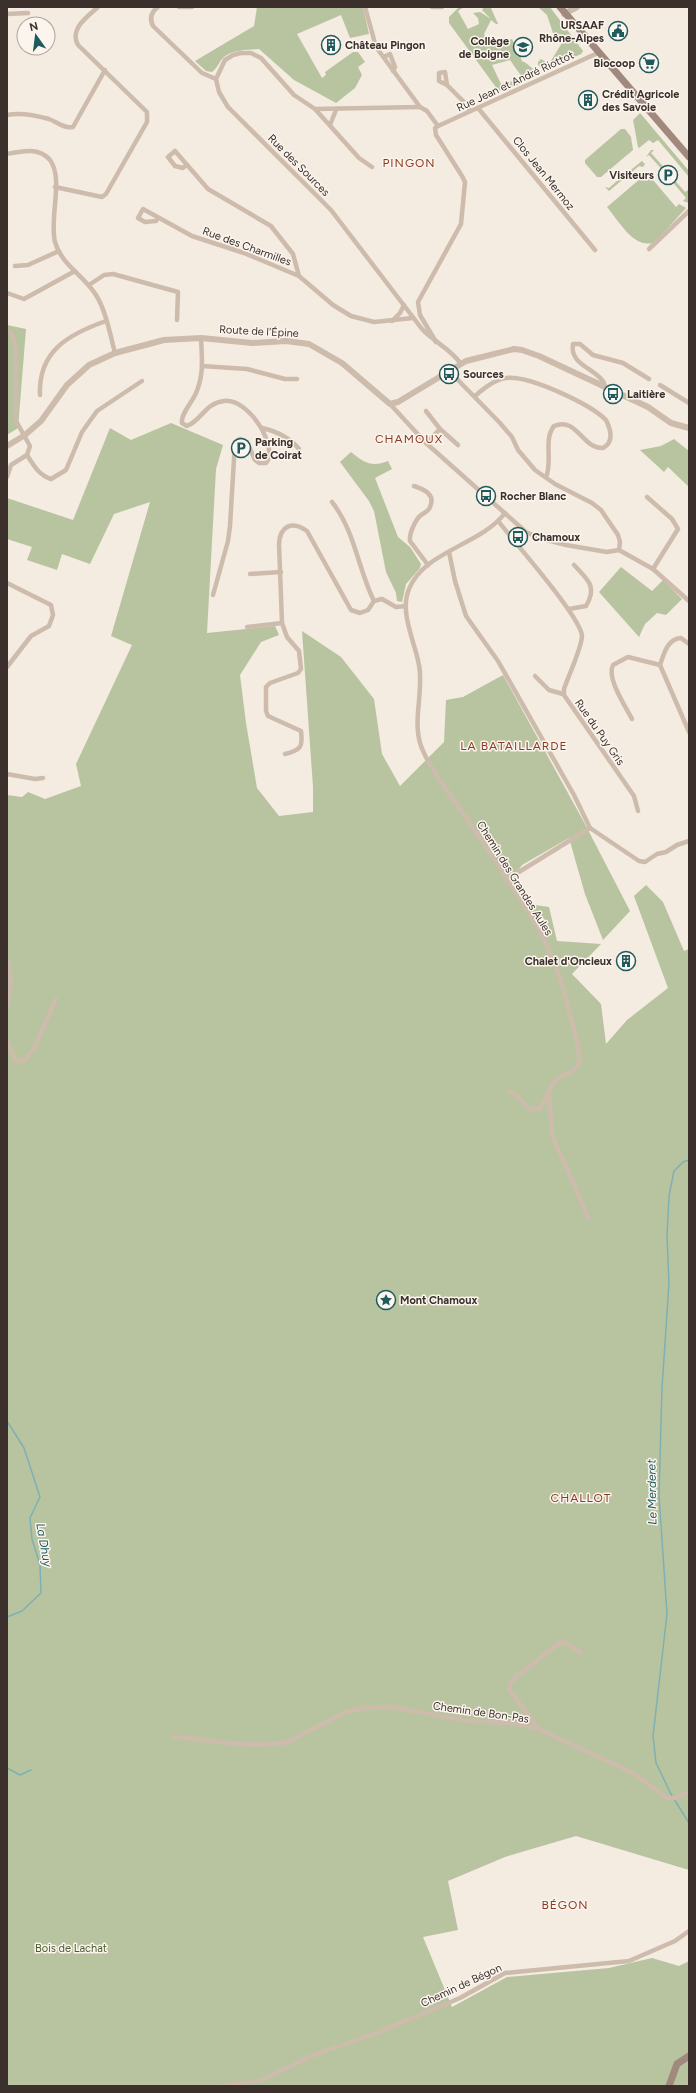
<svg xmlns="http://www.w3.org/2000/svg" width="696" height="2093" viewBox="0 0 696 2093" font-family="Figtree,sans-serif">
<style>
.green{fill:#b8c4a0}
.lines{fill:none;stroke-linecap:round;stroke-linejoin:round}
.stream{stroke:#7fb0b2;stroke-width:1.5}
.minor{stroke:#cdbbac;stroke-width:4.5}
.tertiary{stroke:#cdbbac;stroke-width:6}
.secondary{stroke:#a18a7d;stroke-width:7}
.labels{text-anchor:middle;stroke-width:3;stroke-linejoin:round;paint-order:stroke}
.poi-label{font-size:11px;font-weight:bold;fill:#3b302b;stroke:#fbf5ee;text-anchor:start}
.street-label{font-size:11px;fill:#3b302b;stroke:#fbf5ee}
.park-label{font-size:11px;fill:#4a5a2e;stroke:#fbf5ee}
.neighbourhood-label{font-size:12px;letter-spacing:1px;fill:#8c3b22;stroke:#fbf5ee}
.water-label{font-size:12px;font-style:italic;fill:#1f5a5e;stroke:#fbf5ee}
</style>
<rect width="100%" height="100%" fill="#f4ebe1"/>
<!-- green -->
<g class="green">
<path d="M257 7H363L369 34 350 38 341 15 297 34 322 78 326 75 325 72 353 52H358L365 62 358 67 362 75 355 88 336 103 294 80 259 49C248 50 234 49 224 57 219 61 218 68 212 72L206 71 195 61 254 26Z"/>
<polygon points="459,7 464,7 458,11 468,29 479,24 478,18 473,13 480,12 491,19 482,10 484,7 494,7 491,8 498,24 496,24 491,20 484,34 488,41 500,46 504,37 506,41 512,39 522,61 526,63 539,74 524,80 510,60 492,65 501,84 509,81 519,84 502,91 498,90 449,23 449,17"/>
<polygon points="538,7 550,7 583,51 581,54 544,71 538,65 538,62 541,59 549,64 565,38 553,33 547,15"/>
<polygon points="640,113 689,171 689,177 658,140 653,143 649,140 639,148 638,147 633,120"/>
<polygon points="621,129 625,129 631,137 633,150 601,177 597,177 585,163 585,160"/>
<polygon points="651,150 654,150 651,153 668,172 671,172 664,177 666,174 649,155 646,157"/>
<polygon points="642,161 645,164 643,167 639,166 609,191 605,187 609,188 625,174 623,172 627,173"/>
<path d="M647 173 676 207 679 204 686 208 655 242C635 251 618 220 607 207Z"/>
<polygon points="672,177 685,192 688,190 689,203 683,201 686,198 670,179"/>
<polygon points="7,325 26,329 18,428 7,435"/>
<polygon points="171,423 223,445 216,469 207,633 275,626 279,635 261,642 240,675 246,723 257,788 279,816 313,812 313,787 302,631 341,657 374,699 382,754 400,786 444,742 446,700 463,697 503,675 585,824 630,911 603,940 585,894 569,838 522,865 513,878 535,905 549,907 557,941 601,944 572,974 601,1004 606,1044 627,1020 668,988 634,896 646,885 663,902 684,951 689,949 689,1870 576,1836 505,1857 448,1881 458,1930 423,1937 452,2007 507,1977 609,1968 652,1958 679,1966 689,1961 689,2086 7,2086 7,795 22,797 28,792 45,799 81,786 76,764 132,645 111,636 150,502 114,514 90,564 62,554 57,570 27,560 32,547 7,539 7,498 73,520 110,428 131,440"/>
<polygon points="674,439 689,451 689,487 668,467 664,472 640,450 661,446"/>
<path d="M351 452C363 462 372 468 388 461L392 469 375 478 398 537 410 547 421 564 420 568 406 584 402 602 397 601 396 593 386 572 374 511 369 501 340 462Z"/>
<polygon points="621,567 652,591 663,580 682,599 666,615 657,613 645,624 639,637 599,592"/>
</g>
<g class="lines">
<!-- stream -->
<g class="stream">
<polyline points="689,1160 683,1162 674,1171 669,1196 667,1236 669,1283 662,1388 659,1495 667,1614 653,1736 656,1763 671,1794 689,1823"/>
<polyline points="7,1421 24,1448 40,1497 30,1518 32,1539 40,1565 41,1593 22,1611 7,1617"/>
<polyline points="7,1768 20,1775 31,1770"/>
</g>
<!-- minor -->
<g class="minor">
<path d="M158 7C151 12 149 18 153 26L202 73 216 79"/>
<polyline points="179,7 192,7"/>
<polyline points="365,7 376,47 420,107 427,111 438,126 435,128 436,135 462,176 465,182 461,224 418,302 420,315 436,342"/>
<polyline points="432,7 442,7"/>
<polyline points="7,14 28,13"/>
<polyline points="384,57 390,54 395,67 393,71"/>
<polyline points="447,85 439,81 439,73 445,72 447,85 468,106 470,111"/>
<polyline points="478,108 595,250"/>
<polyline points="315,109 420,107"/>
<path d="M7 115C21 112 35 115 49 119 57 122 64 129 73 127L105 70"/>
<polyline points="330,125 336,110"/>
<polyline points="438,126 600,52"/>
<path d="M7 154C22 151 39 147 50 160 64 179 49 218 55 242 61 264 84 276 96 295 106 311 110 334 115 353"/>
<polyline points="186,165 183,168 175,166 168,157 175,151 208,189 271,226 293,254 299,276"/>
<path d="M372 167 359 158 315 109 294 95 261 58 251 53H241L233 55 225 60 216 79 219 92 228 107 331 210 422 329C434 342 451 349 461 364"/>
<path d="M55 187 102 197 106 194 147 122V112L78 45C69 29 87 17 98 7"/>
<polyline points="158,218 156,221 145,222 138,218 143,209 192,236 244,253 299,276 333,305 351,316 374,322 413,318"/>
<polyline points="649,249 689,211"/>
<polyline points="15,266 28,265 59,251"/>
<polyline points="89,285 104,275 113,274 178,292 177,320"/>
<polyline points="7,293 24,299 75,271"/>
<polyline points="392,321 400,313 404,305"/>
<polyline points="7,331 12,334 16,349 16,421 30,446 27,455 11,465 7,477"/>
<path d="M201 338C202 358 204 375 196 393 193 401 180 415 182 423L187 426C202 420 205 403 224 401 250 398 279 449 266 463H259L255 460 247 442 240 439 235 442 230 526 228 541 213 595"/>
<polyline points="202,366 247,369 285,379 297,379"/>
<polyline points="452,369 457,379 500,423 512,437 518,450 535,470 555,484 592,503 601,510 618,535 620,542 619,550"/>
<polyline points="660,385 689,403"/>
<path d="M603 387 604 383C597 369 569 365 573 344H580L593 355 623 363 649 379"/>
<path d="M40 395C38 351 69 334 106 321"/>
<path d="M475 396C483 389 495 379 506 378 529 375 590 404 606 420 611 430 614 442 603 448 582 449 577 416 554 426 543 440 553 461 546 477"/>
<polyline points="390,404 426,443 526,532 539,538 566,545 607,552 619,550 653,569 689,601"/>
<polyline points="426,411 440,429 458,445"/>
<path d="M262 428C275 431 290 438 299 449"/>
<polyline points="426,443 440,429"/>
<path d="M27 455C34 466 39 475 51 479L66 470 82 432 97 411 142 381"/>
<path d="M414 486C423 489 436 494 430 507 429 511 424 513 421 515 415 520 409 534 410 541L428 565"/>
<polyline points="647,497 672,519 678,529 653,569"/>
<path d="M332 502C355 531 358 569 374 601"/>
<path d="M505 513C481 545 424 551 409 589 399 612 415 642 419 665 424 691 412 721 421 746 429 768 451 795 464 815 489 852 516 889 538 928 553 954 563 985 570 1014 573 1027 581 1050 579 1062 577 1072 564 1074 557 1079 548 1087 547 1100 539 1109H529L516 1095 510 1092"/>
<path d="M499 522C514 542 581 617 582 636 582 647 568 677 564 689V695L634 796 638 811"/>
<polyline points="449,552 455,581 466,616 498,661 574,795 590,828 639,861 645,862 657,854 666,852 677,845 689,841"/>
<polyline points="250,574 281,572"/>
<polyline points="7,583 51,605 53,615 49,626 31,636 7,667"/>
<path d="M569 609 586 606C598 586 587 579 574 565"/>
<polyline points="247,627 282,623"/>
<polyline points="660,665 689,732"/>
<polyline points="535,676 549,690 563,694"/>
<path d="M632 719C626 707 606 678 613 665L628 657 660 665C664 654 667 639 681 638L689 644"/>
<path d="M285 754C301 750 303 747 301 731L268 716 266 711V687L270 683 298 673 301 669 299 651 287 637 282 623 279 544C280 526 292 520 307 531L351 610 360 613 368 610 374 601 382 599 396 607 406 606"/>
<polyline points="7,774 35,779 43,778"/>
<polyline points="506,880 590,828"/>
<polyline points="7,960 11,980 7,1006"/>
<polyline points="7,1041 15,1060 24,1061 34,1048 56,999"/>
<polyline points="549,1093 552,1135 589,1219"/>
<polyline points="536,1728 533,1721 509,1689 510,1683 518,1675 561,1642 565,1642 581,1653"/>
<path d="M174 1737C210 1740 250 1749 287 1742L346 1712 364 1708 390 1707 470 1721 512 1723 536 1728 633 1773 667 1798H675L689 1792"/>
<polyline points="222,2086 259,2081 314,2055 379,2032 460,1998 505,1973 629,1961 675,1941 689,1931"/>
</g>
<!-- tertiary -->
<g class="tertiary">
<polyline points="564,14 577,7"/>
<polyline points="7,446 25,435 41,421 67,385 89,365 115,353 164,340 201,338 252,343 286,341 309,344 342,363 390,404 398,402 466,361 514,349 522,350 539,356 648,407 671,423 689,428"/>
</g>
<!-- secondary -->
<g class="secondary">
<polyline points="560,7 689,157"/>
<polyline points="669,2086 677,2064 689,2056"/>
</g>
</g>
<!-- icons -->
<defs>
<g id="civic-ring" transform="scale(1)"><circle r="9.5" fill="#fbf5ee" stroke="#1f5a5e" stroke-width="1.5"/><path d="M-.6-6.5H3V-4.5H.6V-3L4-1V1h2V6H-6V1h2V-1L-.6-3ZM-1.2 2.5V6h2.4V2.5Z" fill="#1f5a5e"/></g>
<g id="building-ring" transform="scale(1)"><circle r="9.5" fill="#fbf5ee" stroke="#1f5a5e" stroke-width="1.5"/><path d="M-4-6H4V6H1V3H-1V6H-4ZM-2.5-4.3h1.7v1.8h-1.7ZM.8-4.3h1.7v1.8H.8ZM-2.5-1h1.7V.8h-1.7ZM.8-1h1.7V.8H.8Z" fill="#1f5a5e"/></g>
<g id="school-ring" transform="scale(1)"><circle r="9.5" fill="#fbf5ee" stroke="#1f5a5e" stroke-width="1.5"/><path d="M0-5L7-2L0 1L-7-2ZM-4 1L0 2.5L4 1V4Q0 6-4 4Z" fill="#1f5a5e"/></g>
<g id="supermarket-ring" transform="scale(1)"><circle r="9.5" fill="#fbf5ee" stroke="#1f5a5e" stroke-width="1.5"/><path d="M-6-5.5h2.5l.6 2H6L4.5 2H-2.5L-4.4-4H-6ZM-1.5 3.2a1.3 1.3 0 1 0 .1 0ZM3 3.2a1.3 1.3 0 1 0 .1 0Z" fill="#1f5a5e"/></g>
<g id="parking-ring" transform="scale(1)"><circle r="9.5" fill="#fbf5ee" stroke="#1f5a5e" stroke-width="1.5"/><path d="M-3.5-5.5H1a3.5 3.5 0 0 1 0 7H-1V5.5H-3.5ZM-1-3.4V-.6H.8a1.4 1.4 0 0 0 0-2.8Z" fill="#1f5a5e"/></g>
<g id="bus-ring" transform="scale(1)"><circle r="9.5" fill="#fbf5ee" stroke="#1f5a5e" stroke-width="1.5"/><path d="M-5-6H5V4H4V6H2V4H-2V6H-4V4H-5ZM-3.5-4V0h7V-4ZM-3.5 1.2v1.5H-2V1.2ZM2 1.2v1.5H3.5V1.2Z" fill="#1f5a5e"/></g>
<g id="sight-ring" transform="scale(1)"><circle r="9.5" fill="#fbf5ee" stroke="#1f5a5e" stroke-width="1.5"/><path d="M0-6L1.8-2.2L6-1.7L2.9 1.2L3.7 5.4L0 3.3L-3.7 5.4L-2.9 1.2L-6-1.7L-1.8-2.2Z" fill="#1f5a5e"/></g>
</defs>
<g fill-rule="evenodd">
<use href="#civic-ring" x="618" y="31"/>
<use href="#building-ring" x="331" y="45"/>
<use href="#school-ring" x="523" y="47"/>
<use href="#supermarket-ring" x="649" y="63"/>
<use href="#building-ring" x="588" y="100"/>
<use href="#parking-ring" x="668" y="175"/>
<use href="#bus-ring" x="449" y="374"/>
<use href="#bus-ring" x="613" y="394"/>
<use href="#parking-ring" x="241" y="448"/>
<use href="#bus-ring" x="486" y="496"/>
<use href="#bus-ring" x="518" y="537"/>
<use href="#building-ring" x="626" y="961"/>
<use href="#sight-ring" x="386" y="1300"/>
</g>
<g class="labels">
<!-- poi labels -->
<g class="poi-label">
<text x="604" y="29" text-anchor="end">URSAAF<tspan x="604" dy="13">Rhône-Alpes</tspan></text>
<text x="509" y="45" text-anchor="end">Collège<tspan x="509" dy="13">de Boigne</tspan></text>
<text x="345" y="49">Château Pingon</text>
<text x="635" y="67" text-anchor="end">Biocoop</text>
<text x="602" y="98">Crédit Agricole<tspan x="602" dy="13">des Savoie</tspan></text>
<text x="654" y="179" text-anchor="end">Visiteurs</text>
<text x="463" y="378">Sources</text>
<text x="627" y="398">Laitière</text>
<text x="255" y="446">Parking<tspan x="255" dy="13">de Coirat</tspan></text>
<text x="500" y="500">Rocher Blanc</text>
<text x="532" y="541">Chamoux</text>
<text x="612" y="965" text-anchor="end">Chalet d'Oncieux</text>
<text x="400" y="1304">Mont Chamoux</text>
</g>
<!-- street labels -->
<g class="street-label">
<text transform="translate(515 81) rotate(-25)" y="4">Rue Jean et André Riottot</text>
<text transform="translate(299 165) rotate(45)" y="4">Rue des Sources</text>
<text transform="translate(544 173) rotate(51)" y="4">Clos Jean Mermoz</text>
<text transform="translate(247 246) rotate(20)" y="4">Rue des Charmilles</text>
<text transform="translate(259 331) rotate(3)" y="4">Route de l'Épine</text>
<text transform="translate(600 732) rotate(55)" y="4">Rue du Puy Gris</text>
<text transform="translate(515 878) rotate(58)" y="4">Chemin des Grandes Aules</text>
<text transform="translate(481 1712) rotate(8)" y="4">Chemin de Bon-Pas</text>
<text transform="translate(461 1985) rotate(-25)" y="4">Chemin de Bégon</text>
</g>
<!-- park labels -->
<g class="park-label">
<text x="71" y="1952">Bois de Lachat</text>
</g>
<!-- neighbourhood labels -->
<g class="neighbourhood-label">
<text x="409" y="167">PINGON</text>
<text x="409" y="443">CHAMOUX</text>
<text x="514" y="750">LA BATAILLARDE</text>
<text x="581" y="1502">CHALLOT</text>
<text x="565" y="1909">BÉGON</text>
</g>
<!-- water labels -->
<g class="water-label">
<text transform="translate(652 1492) rotate(-91)" y="4">Le Merderet</text>
<text transform="translate(44 1545) rotate(80)" y="4">La Dhuy</text>
</g>
</g>
<!-- border -->
<rect width="696" height="2093" fill="none" stroke="#3b302b" stroke-width="16"/>
<!-- north arrow -->
<g transform="translate(36 36) rotate(346)"><circle r="19" fill="#fbf5ee" stroke="#aea6a0"/>
<path d="M0-3L7 15L0 10L-7 15Z" fill="#1f5a5e"/>
<text y="-6" font-size="11" font-weight="bold" text-anchor="middle" fill="#3b302b">N</text>
</g>
</svg>
